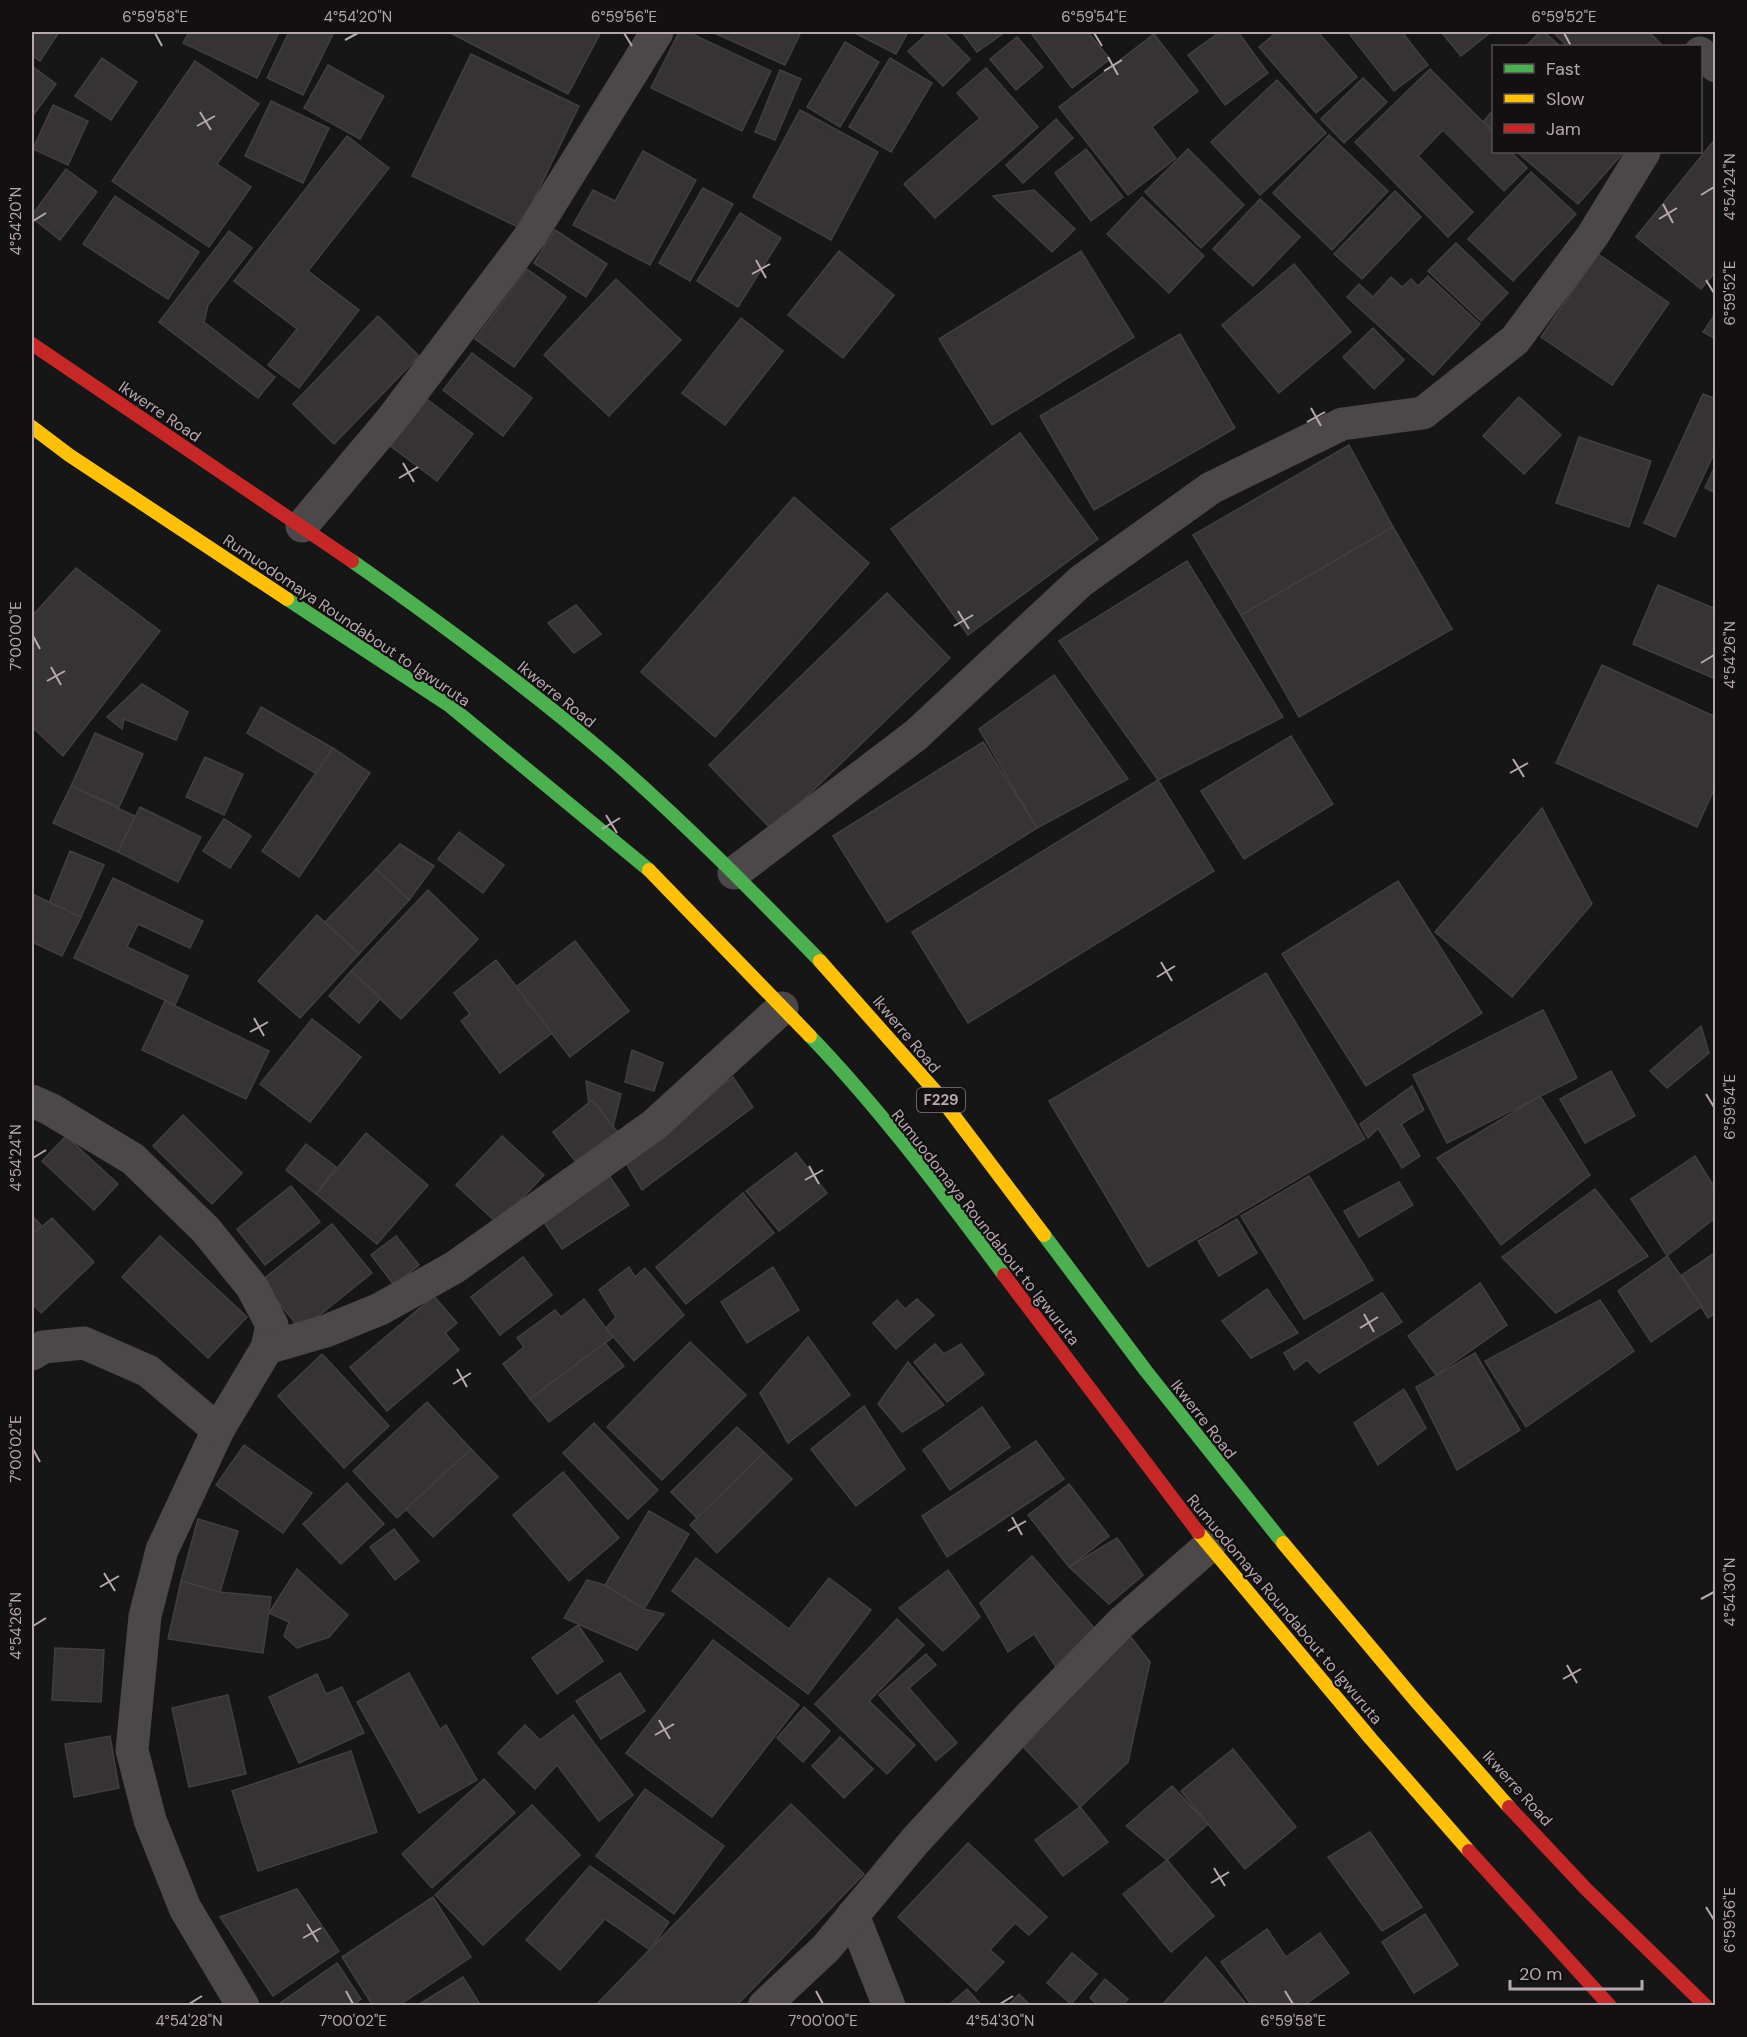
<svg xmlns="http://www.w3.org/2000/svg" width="1747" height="2037" viewBox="0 0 1747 2037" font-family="'DM Sans',sans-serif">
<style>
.building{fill:#353334;stroke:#423e41;stroke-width:1.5}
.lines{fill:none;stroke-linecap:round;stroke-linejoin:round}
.street{stroke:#4c484a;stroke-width:33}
.fast{stroke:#4caf50;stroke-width:14}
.slow{stroke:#ffc107;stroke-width:14}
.jam{stroke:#c62828;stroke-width:14}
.ticks{fill:none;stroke:#b7a7b0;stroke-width:2}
.labels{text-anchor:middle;stroke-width:4.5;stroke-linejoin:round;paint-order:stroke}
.shield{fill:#121011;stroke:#867a80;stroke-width:1.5}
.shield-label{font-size:15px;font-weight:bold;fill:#b7a7b0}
.street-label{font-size:16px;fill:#b7a7b0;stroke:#121011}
.neatline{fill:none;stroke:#b7a7b0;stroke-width:2}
.ticks-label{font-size:15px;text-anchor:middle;fill:#b7a7b0}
</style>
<rect width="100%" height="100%" fill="#161616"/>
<!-- building -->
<g class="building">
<polygon points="32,32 59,32 40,61 32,56"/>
<polygon points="189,32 279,32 257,78 183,43"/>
<polygon points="289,32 334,32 303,95 267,78"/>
<polygon points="449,32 601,32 568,94"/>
<polygon points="679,32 688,32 771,71 742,131 651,88"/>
<polygon points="712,32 801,32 785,65"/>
<polygon points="853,32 908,32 896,54"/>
<polygon points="929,32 943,32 970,59 943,86 908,51"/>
<polygon points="962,32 1005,32 977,52"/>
<polygon points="1034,32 1088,32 1110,59 1072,88 1031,33"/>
<polygon points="1220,32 1238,32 1268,73 1225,105 1188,55"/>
<polygon points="1277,32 1318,32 1357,77 1316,113 1259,47"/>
<polygon points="1348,32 1402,32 1428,65 1394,91"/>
<polygon points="1441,32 1491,32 1461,56"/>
<polygon points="1540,32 1544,32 1560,46 1526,46"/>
<polygon points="1553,32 1649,32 1663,46 1567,46"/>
<polygon points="1154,34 1198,91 1152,127 1176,158 1128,195 1059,107"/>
<polygon points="1017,37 1043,67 1016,90 990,59"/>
<polygon points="845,42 879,62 840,127 807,107"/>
<polygon points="471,54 579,106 520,228 412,176"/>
<polygon points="102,58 137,82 111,120 75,96"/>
<polygon points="890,58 932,83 891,152 849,127"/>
<polygon points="195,61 259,104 217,164 251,187 209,247 112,181"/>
<polygon points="328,65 384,96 360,139 304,108"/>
<polygon points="32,66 56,84 32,117"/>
<polygon points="986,68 1038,127 935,218 904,184 980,118 957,93"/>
<polygon points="1430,69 1494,133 1494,152 1511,152 1527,168 1504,191 1443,130 1418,156 1473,212 1448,237 1355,142"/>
<polygon points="780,70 801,79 775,140 755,132"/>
<polygon points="1363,78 1387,102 1344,143 1321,119"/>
<polygon points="1277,80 1326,133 1260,195 1211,142"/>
<polygon points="271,101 329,128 303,183 245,156"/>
<polygon points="53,105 88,121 68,165 33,149"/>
<polygon points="1494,109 1494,131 1483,122"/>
<polygon points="800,110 878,152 831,240 753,197"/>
<polygon points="1056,119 1073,138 1023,183 1006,165"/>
<polygon points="1329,135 1388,191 1332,250 1273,193"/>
<polygon points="347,136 389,168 308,271 359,310 299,388 268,365 297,329 234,281"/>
<polygon points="1716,138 1716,271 1701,289 1636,237"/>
<polygon points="1086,149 1123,197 1091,221 1055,173"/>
<polygon points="1188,149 1244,205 1201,248 1145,192"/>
<polygon points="643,151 696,180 650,265 573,225 593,190 615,201"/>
<polygon points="1517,152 1624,152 1578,204"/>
<polygon points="66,169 97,192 60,240 32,218 32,215"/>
<polygon points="1531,172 1576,214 1513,281 1468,239"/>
<polygon points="703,188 733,204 690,281 659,263"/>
<polygon points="1034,190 1075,229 1052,252 993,196"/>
<polygon points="1395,191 1421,217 1362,279 1334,254"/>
<polygon points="115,196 199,252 168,299 83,244"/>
<polygon points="1142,197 1204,256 1169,293 1107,234"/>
<polygon points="1260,199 1300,237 1253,286 1213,249"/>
<polygon points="740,213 781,238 738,307 697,281"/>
<polygon points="555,230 607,264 586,297 534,263"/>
<polygon points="229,231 252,248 208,305 204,322 275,377 258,398 159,322"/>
<polygon points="1456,243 1508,293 1481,321 1428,271"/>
<polygon points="839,251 894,295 843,358 788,315"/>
<polygon points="1081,251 1134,337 992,425 939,339"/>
<polygon points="1598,254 1669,303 1612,385 1541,337"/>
<polygon points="1294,264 1351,332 1279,393 1222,325"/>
<polygon points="527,269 566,297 514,367 475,339"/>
<polygon points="1428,276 1480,324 1433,375 1347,297 1359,284 1373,297 1391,277 1402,287 1411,279 1418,286"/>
<polygon points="616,279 681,340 609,416 544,355"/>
<polygon points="1716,313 1716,339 1703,332"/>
<polygon points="378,316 419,356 334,444 293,404"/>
<polygon points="741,318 783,351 725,425 682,393"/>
<polygon points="1373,328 1404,360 1374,389 1343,357"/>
<polygon points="1180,334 1235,428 1094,510 1040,416"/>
<polygon points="472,353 532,398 503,436 443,390"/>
<polygon points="1703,394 1716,399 1716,449 1675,537 1644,523"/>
<polygon points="424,397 473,434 437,481 388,444"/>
<polygon points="1519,397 1561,435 1524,474 1483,436"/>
<polygon points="1020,433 1098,539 968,635 891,529"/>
<polygon points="1579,437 1651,461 1629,527 1556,503"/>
<polygon points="1349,445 1393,527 1241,615 1193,535"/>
<polygon points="1716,464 1716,493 1705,488"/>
<polygon points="794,497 869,563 715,737 641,672"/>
<polygon points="1393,527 1452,629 1299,717 1241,615"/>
<polygon points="1187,561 1283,717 1158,780 1059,641"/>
<polygon points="76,568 160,631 63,756 32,727 32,616"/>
<polygon points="1658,585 1716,609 1716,679 1633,644"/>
<polygon points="887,593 950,658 772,830 709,765"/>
<polygon points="576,605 601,634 574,653 548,623"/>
<polygon points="1602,665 1716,717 1716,785 1697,827 1556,763"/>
<polygon points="1054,675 1128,779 1037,828 979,729"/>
<polygon points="142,684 188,712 176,740 124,719 122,729 107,717"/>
<polygon points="261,707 333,748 317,774 247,733"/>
<polygon points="95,733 143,754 119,807 71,786"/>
<polygon points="1291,736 1333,804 1244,859 1201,791"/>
<polygon points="983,742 1037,828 887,922 833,836"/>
<polygon points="333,748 370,773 299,877 262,851"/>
<polygon points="205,757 243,774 224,815 186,797"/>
<polygon points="1158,780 1214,871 968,1023 912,932"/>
<polygon points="71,786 135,816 118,852 53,823"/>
<polygon points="140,807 201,837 178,882 118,852"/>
<polygon points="1542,808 1592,904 1512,997 1435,932"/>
<polygon points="224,819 251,836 230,868 203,851"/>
<polygon points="459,832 504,865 483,893 438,859"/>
<polygon points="400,844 434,866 409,900 376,869"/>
<polygon points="70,851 104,865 81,917 49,903"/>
<polygon points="376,869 409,900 359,954 325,922"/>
<polygon points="113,878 203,921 190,948 138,924 127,947 188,976 175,1005 74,958"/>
<polygon points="1398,881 1482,1013 1366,1086 1282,954"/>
<polygon points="428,890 478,939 401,1019 351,971"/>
<polygon points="32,894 81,917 62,956 32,942"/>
<polygon points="317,915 359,954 300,1018 258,981"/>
<polygon points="575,941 629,1011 570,1057 516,987"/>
<polygon points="496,960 552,1033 500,1073 461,1021 470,1014 454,993"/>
<polygon points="351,971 381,998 359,1023 329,996"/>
<polygon points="1266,973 1365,1139 1148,1267 1049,1101"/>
<polygon points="165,1001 269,1051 246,1099 142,1050"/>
<polygon points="1543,1010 1577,1078 1447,1143 1413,1075"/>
<polygon points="312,1019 361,1057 310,1122 260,1084"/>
<polygon points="1701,1026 1709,1053 1667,1088 1650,1071"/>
<polygon points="632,1050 663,1063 654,1091 625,1082"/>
<polygon points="1611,1071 1635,1116 1585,1143 1560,1099"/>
<polygon points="733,1077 753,1107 642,1190 624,1160"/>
<polygon points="586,1081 621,1094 613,1127 591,1120"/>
<polygon points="1412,1086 1424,1110 1401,1124 1420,1156 1402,1168 1378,1128 1368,1138 1360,1124"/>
<polygon points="1540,1096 1590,1175 1501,1245 1437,1158"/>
<polygon points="592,1100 619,1134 579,1166 553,1132"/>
<polygon points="183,1115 242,1173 212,1204 153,1146"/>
<polygon points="366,1133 428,1185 377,1244 316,1194"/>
<polygon points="66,1136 118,1184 94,1210 42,1161"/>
<polygon points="502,1136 544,1175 498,1224 456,1185"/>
<polygon points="306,1144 336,1167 316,1194 286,1170"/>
<polygon points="796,1153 827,1193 779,1231 746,1191"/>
<polygon points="1695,1156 1716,1190 1716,1217 1667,1256 1631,1199"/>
<polygon points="608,1174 629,1205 562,1249 541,1218"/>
<polygon points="1309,1176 1373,1280 1304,1319 1241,1216"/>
<polygon points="1399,1182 1413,1205 1359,1237 1344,1211"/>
<polygon points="291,1186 320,1222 265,1265 237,1229"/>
<polygon points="1595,1189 1648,1256 1556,1313 1502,1257"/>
<polygon points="743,1193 774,1233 686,1304 656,1267"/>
<polygon points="32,1216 41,1225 32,1235"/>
<polygon points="52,1218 94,1262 41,1313 32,1303 32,1235"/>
<polygon points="1237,1219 1257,1253 1219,1276 1198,1241"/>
<polygon points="332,1224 372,1273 301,1330 261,1281"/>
<polygon points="160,1236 247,1317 208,1358 122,1277"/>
<polygon points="396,1236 419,1265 394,1285 371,1255"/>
<polygon points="1716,1252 1716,1313 1708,1318 1682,1275"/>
<polygon points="1667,1256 1702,1306 1651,1342 1618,1291"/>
<polygon points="523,1257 552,1295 500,1335 471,1297"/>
<polygon points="629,1267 635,1277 645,1268 684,1315 634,1361 606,1328 616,1317 599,1290"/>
<polygon points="773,1267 799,1310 747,1343 721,1302"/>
<polygon points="1480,1283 1507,1325 1436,1375 1408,1336"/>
<polygon points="1267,1289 1298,1333 1251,1358 1222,1321"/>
<polygon points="1382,1293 1402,1322 1319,1373 1307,1360 1294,1370 1284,1353"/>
<polygon points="434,1296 457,1323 445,1333 459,1350 387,1411 350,1367"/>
<polygon points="584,1299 613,1337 530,1399 503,1364 524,1347 517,1338 555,1310 561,1317"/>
<polygon points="917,1299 934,1315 896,1349 873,1323 897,1300 905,1309"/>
<polygon points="1600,1300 1634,1351 1526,1427 1485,1361"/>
<polygon points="808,1337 850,1395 788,1443 760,1393"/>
<polygon points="690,1342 746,1395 662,1480 607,1427"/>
<polygon points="605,1343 624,1366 549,1422 530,1399"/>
<polygon points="935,1344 944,1354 961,1344 984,1374 947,1402 914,1362"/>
<polygon points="1475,1353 1520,1430 1457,1470 1416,1387"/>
<polygon points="322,1354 389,1426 344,1468 278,1396"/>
<polygon points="908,1362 944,1405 902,1432 878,1404"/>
<polygon points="1404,1389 1426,1428 1378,1465 1354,1423"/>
<polygon points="427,1402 471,1449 397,1518 353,1471"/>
<polygon points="864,1406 905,1469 856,1506 811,1449"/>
<polygon points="982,1407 1010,1447 950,1490 923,1450"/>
<polygon points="594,1423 658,1490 628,1519 563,1453"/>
<polygon points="737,1427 764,1452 698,1519 671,1492"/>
<polygon points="1036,1441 1064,1479 947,1557 922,1516"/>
<polygon points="244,1445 312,1493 283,1533 216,1485"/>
<polygon points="471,1449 498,1477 433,1537 406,1509"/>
<polygon points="764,1452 792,1479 717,1553 690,1525"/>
<polygon points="563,1472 619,1538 569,1581 513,1515"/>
<polygon points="347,1483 384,1524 341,1564 303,1524"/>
<polygon points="1069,1484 1109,1536 1069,1567 1028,1515"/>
<polygon points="649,1511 689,1534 644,1609 605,1585"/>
<polygon points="198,1519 238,1531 220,1592 181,1581"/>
<polygon points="394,1529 419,1561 395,1580 370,1547"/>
<polygon points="1117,1538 1143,1575 1109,1604 1069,1567"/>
<polygon points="1032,1556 1096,1630 1060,1673 1034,1634 1008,1652 980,1603"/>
<polygon points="696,1558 789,1629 829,1578 871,1610 808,1694 672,1591"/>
<polygon points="297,1569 348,1615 329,1637 297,1648 284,1636 289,1622 269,1613"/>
<polygon points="948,1570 980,1617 943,1651 899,1608"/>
<polygon points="587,1580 605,1585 644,1609 664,1614 637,1650 564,1618"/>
<polygon points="181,1581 220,1592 271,1597 263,1653 168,1639"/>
<polygon points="897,1619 924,1645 869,1701 915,1745 887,1774 815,1704"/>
<polygon points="578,1625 603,1661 557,1694 532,1658"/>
<polygon points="1126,1631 1150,1662 1128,1762 1080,1807 1012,1735"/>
<polygon points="713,1640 799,1705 712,1817 626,1753"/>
<polygon points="55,1648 104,1650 101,1702 52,1700"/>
<polygon points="926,1654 936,1665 909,1688 957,1743 936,1761 879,1695"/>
<polygon points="409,1673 440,1729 446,1725 477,1780 419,1813 357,1702"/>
<polygon points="620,1673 645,1711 601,1739 576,1701"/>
<polygon points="317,1674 326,1694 342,1687 364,1733 299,1763 269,1697"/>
<polygon points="228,1695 246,1774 189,1787 172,1708"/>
<polygon points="804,1707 830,1731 803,1762 777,1738"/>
<polygon points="573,1715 633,1795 599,1821 557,1765 535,1789 498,1753 525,1725 540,1740"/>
<polygon points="110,1736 119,1788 74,1797 65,1744"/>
<polygon points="840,1737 873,1769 844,1798 812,1766"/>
<polygon points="1233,1749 1296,1827 1245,1869 1181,1791"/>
<polygon points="351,1751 377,1832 258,1871 232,1791"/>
<polygon points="484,1779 515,1813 432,1888 402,1854"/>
<polygon points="1172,1786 1208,1824 1167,1860 1126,1826"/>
<polygon points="645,1789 724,1846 674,1914 596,1856"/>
<polygon points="791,1804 864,1874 736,2006 595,2006"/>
<polygon points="532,1805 580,1855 483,1945 435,1895"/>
<polygon points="1080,1807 1108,1842 1063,1876 1035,1840"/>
<polygon points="1370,1832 1422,1907 1382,1931 1328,1857"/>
<polygon points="968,1843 1047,1917 1029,1935 1015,1923 990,1950 1004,1962 976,1991 898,1917"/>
<polygon points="1167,1860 1214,1916 1171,1952 1123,1894"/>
<polygon points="590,1866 669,1922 650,1950 605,1919 560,1970 526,1940"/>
<polygon points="297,1889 339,1951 273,1996 220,1917"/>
<polygon points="433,1897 471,1957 398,2006 373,2006 342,1957"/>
<polygon points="1425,1914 1458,1965 1414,1993 1382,1942"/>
<polygon points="1267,1929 1286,1957 1320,1933 1349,1973 1303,2006 1252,2006 1221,1962"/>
<polygon points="1072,1953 1097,1974 1071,2004 1047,1983"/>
<polygon points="1206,1957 1248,2006 1161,2006"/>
<polygon points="337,1963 361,1999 352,2006 276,2006"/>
<polygon points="463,1977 481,2006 416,2006"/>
<polygon points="1105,1979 1128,1999 1122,2006 1099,2006 1090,1998"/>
<polygon points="967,1989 982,2006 948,2006"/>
<polygon points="1019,1994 1031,2006 1008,2006"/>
</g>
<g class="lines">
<!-- street -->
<g class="street">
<polyline points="1700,53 1716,66"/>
<polyline points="302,526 392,419 531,235 657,32"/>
<polyline points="734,873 916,735 1081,581 1211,488 1342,424 1423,413 1515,340 1593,235 1644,152"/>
<polyline points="32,1101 50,1109 133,1159 206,1230 252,1287 272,1325 267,1348 218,1430 162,1550 145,1616 132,1750 150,1820 185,1908 243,2006"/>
<polyline points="267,1348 326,1331 380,1309 455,1267 654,1125 782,1008"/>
<polyline points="32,1354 43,1347 84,1343 148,1371 218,1430"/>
<polyline points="853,1915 889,2006"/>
<polyline points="764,2006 826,1948 915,1841 1029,1717 1121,1623 1209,1546"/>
</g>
<!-- fast -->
<g class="fast">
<path d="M352 561C442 624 532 690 615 762 687 825 754 893 820 961"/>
<polyline points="287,599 450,706 649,870"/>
<path d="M810 1036C881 1110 943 1193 1004 1275"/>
<polyline points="1044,1235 1146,1371 1283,1543"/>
</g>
<!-- slow -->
<g class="slow">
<polyline points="32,427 69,455 287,599"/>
<polyline points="649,870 810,1036"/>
<polyline points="820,961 936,1092 1044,1235"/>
<polyline points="1198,1532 1371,1739 1469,1851"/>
<polyline points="1283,1543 1415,1700 1509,1807"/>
</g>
<!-- jam -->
<g class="jam">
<polyline points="32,344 352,561"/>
<polyline points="1004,1275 1198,1532"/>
<polyline points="1509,1807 1586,1889 1706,2006"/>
<polyline points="1469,1851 1610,2006"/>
</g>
</g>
<!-- ticks -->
<path class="ticks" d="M155 33 162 46M624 33 632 46M1094 33 1102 46M1564 33 1571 46M345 40 358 33M1108 57 1118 75M1104 71 1122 60M200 112 211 130M197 126 215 116M1701 195 1714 187M1663 204 1673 223M1659 219 1677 208M33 221 46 213M756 260 766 278M752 274 770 264M1706 280 1714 293M1311 408 1321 426M1307 422 1325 412M403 463 414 482M399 478 418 467M958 611 969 629M954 626 973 615M33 636 40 649M1701 663 1714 655M51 667 61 685M47 681 65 671M1513 759 1524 777M1510 773 1528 763M606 815 617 833M602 829 620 818M1161 962 1172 981M1157 977 1175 966M254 1018 264 1036M250 1032 268 1022M1706 1094 1714 1107M33 1158 46 1150M809 1166 819 1184M805 1180 823 1170M1364 1314 1374 1332M1360 1328 1378 1317M457 1369 467 1387M453 1384 471 1373M33 1449 40 1462M1012 1517 1022 1535M1008 1531 1026 1521M104 1573 115 1591M100 1587 119 1576M1701 1599 1714 1592M33 1626 46 1618M1567 1665 1577 1683M1563 1679 1581 1669M659 1720 670 1739M655 1735 674 1724M1214 1868 1225 1886M1211 1883 1229 1872M1706 1907 1714 1920M307 1924 318 1942M303 1938 321 1928M346 1991 353 2004M816 1991 823 2004M1285 1991 1293 2004M189 2004 202 1996M1000 2004 1013 1996"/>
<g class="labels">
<!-- shield labels -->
<rect class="shield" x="917" y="1088" width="48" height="24" rx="4.5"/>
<g class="shield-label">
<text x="941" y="1105">F229</text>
</g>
<!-- street labels -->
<g class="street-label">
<text transform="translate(160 411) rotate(34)" y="6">Ikwerre Road</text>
<text transform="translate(347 620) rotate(34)" y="6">Rumuodomaya Roundabout to Igwuruta</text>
<text transform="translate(557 694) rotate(39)" y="6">Ikwerre Road</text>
<text transform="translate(907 1034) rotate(50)" y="6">Ikwerre Road</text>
<text transform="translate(986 1227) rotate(52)" y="6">Rumuodomaya Roundabout to Igwuruta</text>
<text transform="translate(1204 1419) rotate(52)" y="6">Ikwerre Road</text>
<text transform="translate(1285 1609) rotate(50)" y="6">Rumuodomaya Roundabout to Igwuruta</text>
<text transform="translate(1518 1788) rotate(48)" y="6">Ikwerre Road</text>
</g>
</g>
<!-- border -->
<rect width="1747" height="2037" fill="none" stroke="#121011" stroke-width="66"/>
<!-- legend -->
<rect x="1492" y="45" width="210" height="108" fill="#121011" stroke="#544c51" stroke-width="1.5"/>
<rect x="1504" y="64" width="30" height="9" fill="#4caf50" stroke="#544c51" stroke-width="1.5"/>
<text x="1546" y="75" font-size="18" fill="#b7a7b0">Fast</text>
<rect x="1504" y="94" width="30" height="9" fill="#ffc107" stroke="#544c51" stroke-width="1.5"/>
<text x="1546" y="105" font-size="18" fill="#b7a7b0">Slow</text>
<rect x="1504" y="124" width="30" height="9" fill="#c62828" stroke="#544c51" stroke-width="1.5"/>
<text x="1546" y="135" font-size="18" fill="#b7a7b0">Jam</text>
<!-- scale -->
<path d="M1510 1980v9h132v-9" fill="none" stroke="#b7a7b0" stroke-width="3"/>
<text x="1519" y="1980" font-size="18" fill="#b7a7b0" stroke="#121011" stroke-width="4.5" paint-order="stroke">20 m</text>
<rect x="33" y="33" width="1681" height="1971" class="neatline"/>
<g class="ticks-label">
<text x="155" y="22">6°59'58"E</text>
<text x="358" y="22">4°54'20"N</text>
<text x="624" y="22">6°59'56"E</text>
<text x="1094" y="22">6°59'54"E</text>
<text x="1564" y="22">6°59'52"E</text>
<text transform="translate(1730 187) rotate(-90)" y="5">4°54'24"N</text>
<text transform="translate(16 221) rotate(-90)" y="5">4°54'20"N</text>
<text transform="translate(1730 293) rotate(-90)" y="5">6°59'52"E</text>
<text transform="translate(16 636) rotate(-90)" y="5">7°00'00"E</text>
<text transform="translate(1730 655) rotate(-90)" y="5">4°54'26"N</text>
<text transform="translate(1730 1107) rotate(-90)" y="5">6°59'54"E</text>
<text transform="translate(16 1158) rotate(-90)" y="5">4°54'24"N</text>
<text transform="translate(16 1449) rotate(-90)" y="5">7°00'02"E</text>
<text transform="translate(1730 1592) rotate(-90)" y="5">4°54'30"N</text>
<text transform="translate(16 1626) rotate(-90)" y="5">4°54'26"N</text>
<text transform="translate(1730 1920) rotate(-90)" y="5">6°59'56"E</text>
<text x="189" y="2026">4°54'28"N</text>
<text x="353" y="2026">7°00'02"E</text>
<text x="823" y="2026">7°00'00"E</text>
<text x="1000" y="2026">4°54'30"N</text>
<text x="1293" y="2026">6°59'58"E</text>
</g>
</svg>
